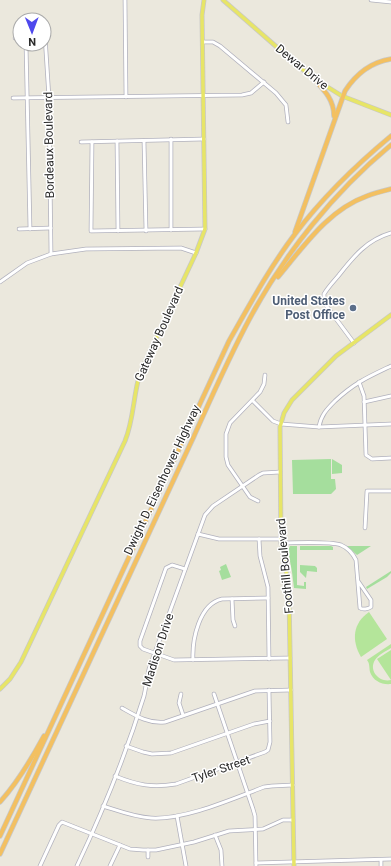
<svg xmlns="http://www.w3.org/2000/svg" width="391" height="866" viewBox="0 0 391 866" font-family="Roboto,sans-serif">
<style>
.green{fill:#a5de9d}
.pitch{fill:#b4e59a}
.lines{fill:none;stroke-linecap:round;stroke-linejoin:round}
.minor-casing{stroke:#b1b1bd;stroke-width:4.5}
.major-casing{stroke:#c8c8c8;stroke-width:5}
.highway-casing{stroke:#c8c8c8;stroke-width:5.5}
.minor{stroke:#fff;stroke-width:3}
.major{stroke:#e7e567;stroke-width:3.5}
.highway{stroke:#f3c061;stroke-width:4}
.service-dot{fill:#5c6f8a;stroke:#fff;stroke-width:1.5}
.labels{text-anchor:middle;stroke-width:3;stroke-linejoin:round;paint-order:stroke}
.street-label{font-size:12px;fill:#2a2a2a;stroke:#fff}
.service-label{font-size:12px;font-weight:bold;fill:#4e5e75;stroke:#fff;text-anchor:end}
</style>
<rect width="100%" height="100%" fill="#ebe8dd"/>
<!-- green -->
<g class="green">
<polygon points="331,459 331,479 335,479 336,489 331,494 293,494 292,460"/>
<polygon points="332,459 342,465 342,473 332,474"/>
<polygon points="290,546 297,546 297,585 304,586 304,582 306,582 306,589 294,588 292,572 288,550"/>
<polygon points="300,546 331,546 333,547 333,550 300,550"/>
<polygon points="347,546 371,546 357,555"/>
<polygon points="226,564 231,577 222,580 219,571 221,570 220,567"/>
<polygon points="300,565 315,566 317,568 317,572 307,571 306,578 300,572"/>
<polygon points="391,571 391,573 387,577 367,589 366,587"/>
</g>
<!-- pitch -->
<g class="pitch">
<path d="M369 612 387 639 361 657C351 640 353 623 369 612Z"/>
<path d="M391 644V648C386 651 378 655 375 660 368 671 380 683 391 680V684C382 685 373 681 370 672 369 667 370 664 367 660Z"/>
<polygon points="391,650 391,680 377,659"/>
</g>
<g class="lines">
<!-- minor casing -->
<g class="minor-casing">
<g id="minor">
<polyline points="125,0 126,97"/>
<polyline points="371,0 391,2"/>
<polyline points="44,36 45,36 49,98 51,254"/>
<polyline points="15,38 20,38"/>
<polyline points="203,42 213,42 220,46 276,93 286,105 288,122"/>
<polyline points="26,44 30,229"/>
<polyline points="13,98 242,95 251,93 264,82"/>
<polyline points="117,141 118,231"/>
<polyline points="144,141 146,231"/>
<polyline points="81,142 204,139"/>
<polyline points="92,142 91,231 205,229"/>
<polyline points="19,229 51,228"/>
<polyline points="171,230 171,139"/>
<polyline points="0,282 27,263 51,254 86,249 181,248 196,253"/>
<path d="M354 343 325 304 324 301V294C328 287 334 281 339 275 354 256 367 240 391 233"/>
<polyline points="359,382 364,396 366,455 372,459 391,458"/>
<polyline points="253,401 273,421 281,424 319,427 391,424"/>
<polyline points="364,402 391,396"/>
<path d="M319 427C321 415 327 409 335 401 354 383 368 377 391 366"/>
<polyline points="258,501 250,497 228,465 226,457 226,434 230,423 260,392 264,384 265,375"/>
<polyline points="365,528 367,491 391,491"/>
<polyline points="198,534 219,539 281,539"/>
<polyline points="259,539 260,556 268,587 269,659"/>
<path d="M281 543C296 543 329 541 341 545 348 548 353 554 356 560L360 608C363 610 368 609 371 607V600L358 581"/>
<polyline points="185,569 172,565 166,568 140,641 140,646 143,649 174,660 290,658"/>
<polyline points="232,599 233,620 235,626"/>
<path d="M193 660C192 640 199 604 222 599L268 598"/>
<polyline points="181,694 179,703 183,715"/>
<polyline points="214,694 253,809 255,816 256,866"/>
<path d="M122 708C136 716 149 724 165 722L255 691 291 690"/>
<polyline points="126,746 143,752 152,754 171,753 254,724 270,721"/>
<path d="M115 776C137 785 152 788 176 784L265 752 268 750 270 742 269 690"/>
<path d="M103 806C119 811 134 817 151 818 185 820 232 799 264 787L272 786 293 785"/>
<polyline points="177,816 186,866"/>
<polyline points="215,835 221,850 222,866"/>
<polyline points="148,850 148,857"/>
<polyline points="381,860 381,866"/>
<polyline points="256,863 391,859"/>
<polyline points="40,866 59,825 62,822 120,845 130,849 143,850 156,850 194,842 229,831 263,829 283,820 293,820"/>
<path d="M77 866C103 811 126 754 144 696 146 687 147 678 149 669L205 515 213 506 259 475 263 473 280 472"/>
<polyline points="110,866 120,845"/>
</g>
</g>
<!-- major casing -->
<g class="major-casing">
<g id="major">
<polyline points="223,0 295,63 313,78"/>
<polyline points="318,81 342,96 391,115"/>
<path d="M0 689 10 679 21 662 125 441C134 419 133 396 140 373L196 253 205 229 202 15 204 0"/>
<polyline points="294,866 289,597 287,576 281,543 280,427 284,413 292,400 336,356 391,315"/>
</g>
</g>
<!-- highway casing -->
<g class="highway-casing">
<g id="highway">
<path d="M311 76C322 88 334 98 334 116"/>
<path d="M295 232 345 91C356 74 372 62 391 59"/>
<path d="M278 277C304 246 328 210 367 196 375 193 383 191 391 189"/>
<path d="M0 802C18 782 31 760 44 736"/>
<path d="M0 836 229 341C250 304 270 267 295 234 323 197 356 165 391 136"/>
<path d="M0 854 194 436C212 396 229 357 250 318 285 253 334 192 391 145"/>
</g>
</g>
<!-- minor -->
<use href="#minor" class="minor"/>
<!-- major -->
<use href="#major" class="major"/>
<!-- highway -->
<use href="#highway" class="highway"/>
</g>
<!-- markers -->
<circle class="service-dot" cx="353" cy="308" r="4"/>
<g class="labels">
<!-- street labels -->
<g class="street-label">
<text transform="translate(302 67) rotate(39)" y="4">Dewar Drive</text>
<text transform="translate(49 145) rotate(-91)" y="4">Bordeaux Boulevard</text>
<text transform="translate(159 334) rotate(-66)" y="4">Gateway Boulevard</text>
<text transform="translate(162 480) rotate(-65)" y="4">Dwight D. Eisenhower Highway</text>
<text transform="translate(285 566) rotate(-95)" y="4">Foothill Boulevard</text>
<text transform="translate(158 650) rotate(-72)" y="4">Madison Drive</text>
<text transform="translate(221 769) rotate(-19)" y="4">Tyler Street</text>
</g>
<!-- service labels -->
<g class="service-label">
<text x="345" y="305">United States<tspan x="345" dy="14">Post Office</tspan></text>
</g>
</g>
<!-- north arrow -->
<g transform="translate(32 32) rotate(179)"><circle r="19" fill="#ffffff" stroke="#aaaaaa"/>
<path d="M0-3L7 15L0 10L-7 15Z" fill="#4e48ed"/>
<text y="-6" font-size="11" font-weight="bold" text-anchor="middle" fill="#2a2a2a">N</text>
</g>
</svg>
